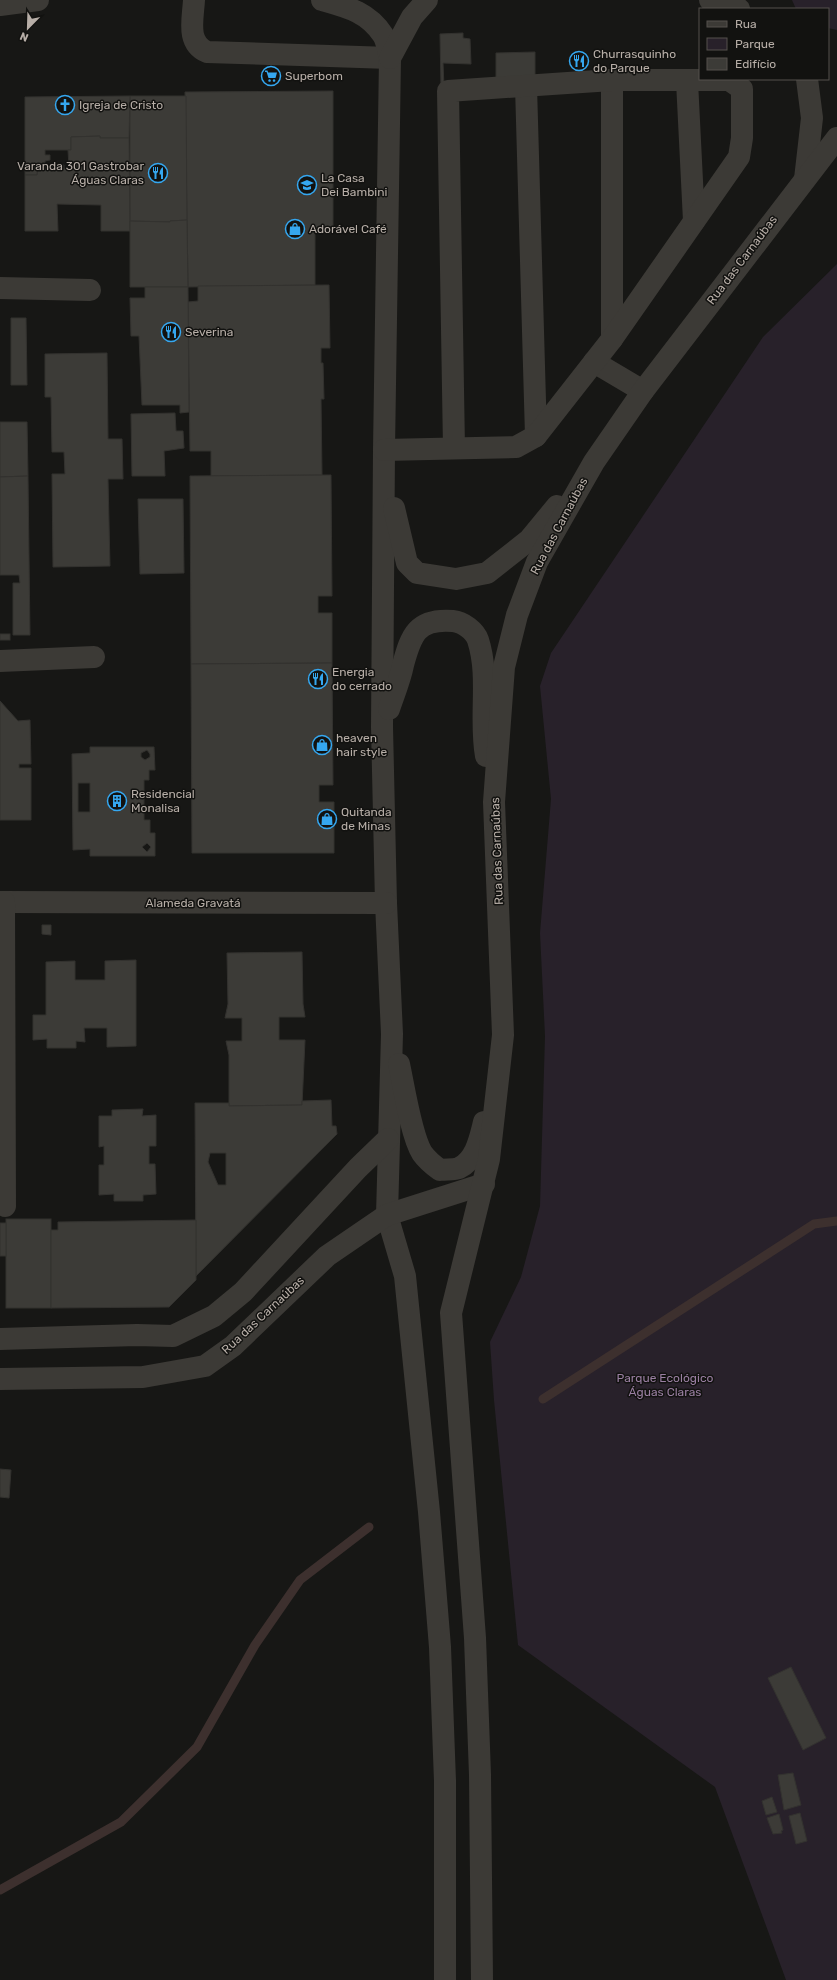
<svg xmlns="http://www.w3.org/2000/svg" width="837" height="1980" viewBox="0 0 837 1980" font-family="Rubik,sans-serif">
<style>
.green{fill:#28212a}
.lines{fill:none;stroke-linecap:round;stroke-linejoin:round}
.stream{stroke:#3d302e;stroke-width:9}
.building{fill:#3c3b37;stroke:#33322f;fill-rule:evenodd}
.minor{stroke:#3c3a36;stroke-width:22}
.labels{text-anchor:middle;stroke-width:3;stroke-linejoin:round;paint-order:stroke}
.poi-label{font-size:12px;fill:#b7aea7;stroke:#121210;text-anchor:start}
.street-label{font-size:12px;fill:#b7aea7;stroke:#121210}
.park-label{font-size:12px;fill:#9a7fa2;stroke:#121210}
</style>
<rect width="100%" height="100%" fill="#171715"/>
<!-- green -->
<g class="green">
<polygon points="792,0 837,0 837,30 828,28 828,9 796,9"/>
<polygon points="837,264 837,1980 786,1980 715,1787 518,1645 494,1400 490,1342 521,1277 540,1206 545,1036 540,933 551,799 540,686 551,653 763,337"/>
</g>
<g class="lines">
<!-- stream -->
<g class="stream">
<polyline points="543,1399 814,1224 837,1221"/>
<polyline points="0,1890 121,1822 197,1747 255,1645 300,1580 369,1527"/>
</g>
</g>
<!-- building -->
<g class="building">
<polygon points="463,33 463,38 470,39 471,64 443,63 444,87 441,87 440,34"/>
<polygon points="535,52 535,91 496,91 496,53"/>
<polygon points="333,91 333,233 315,233 315,285 188,287 185,92"/>
<polygon points="130,96 186,96 187,220 170,221 170,222 130,221"/>
<polygon points="130,96 129,138 100,138 100,136 71,137 71,150 45,150 45,155 50,155 50,160 45,161 45,169 38,168 37,175 25,175 25,97"/>
<polygon points="100,136 100,138 129,138 130,231 101,231 101,205 57,204 58,231 25,231 25,175 37,175 38,168 45,169 46,165 64,165 64,168 69,167 68,150 71,150 71,137"/>
<polygon points="187,220 188,287 130,287 130,221 170,222 170,221"/>
<polygon points="329,285 330,348 321,348 321,363 323,363 324,399 321,399 322,475 211,476 211,451 190,451 188,302 198,301 198,286"/>
<polygon points="145,287 188,287 189,412 180,413 180,405 142,405 139,336 131,336 130,298 145,298"/>
<polygon points="11,318 26,318 27,385 11,385"/>
<polygon points="107,353 108,439 122,439 123,479 108,479 110,566 53,567 52,474 65,474 64,452 52,452 51,397 45,397 45,354"/>
<polygon points="175,413 176,431 183,431 184,448 164,451 165,476 132,476 131,414"/>
<polygon points="0,422 27,422 28,476 0,477"/>
<polygon points="331,475 332,596 318,596 318,613 332,613 332,663 191,664 190,476"/>
<polygon points="28,476 30,635 13,635 13,583 20,583 19,575 0,575 0,477"/>
<polygon points="138,499 183,499 184,573 140,574"/>
<rect x="0" y="634" width="10" height="6"/>
<polygon points="332,663 333,785 319,785 319,802 334,802 334,853 192,853 191,664"/>
<polygon points="0,701 18,721 30,720 31,764 19,764 19,768 31,768 31,820 0,820"/>
<path d="M90 747H154L155 770H149V780H144V820H150V833H155V856H90V849L73 850 72 754 90 753ZM147 750 150 754V757L145 760 141 757V753ZM78 783H90V812H78ZM147 843 151 847 147 852 142 847Z"/>
<polygon points="42,925 51,925 51,935 42,934"/>
<polygon points="302,952 303,1004 305,1017 279,1017 279,1040 305,1040 302,1105 229,1106 229,1055 226,1041 242,1041 242,1018 225,1018 228,1004 227,953"/>
<polygon points="136,960 136,1046 107,1047 107,1028 84,1028 85,1042 76,1041 76,1048 47,1048 47,1039 33,1040 33,1015 46,1015 46,962 75,961 75,980 105,980 105,961"/>
<path d="M331 1100 332 1126H336L337 1134 196 1276 195 1103H229V1106L302 1105V1101ZM210 1153H226V1185H218L208 1162Z"/>
<polygon points="143,1109 142,1116 156,1115 156,1146 149,1146 149,1164 155,1164 156,1194 143,1195 143,1201 114,1201 114,1194 99,1195 99,1165 104,1165 104,1146 99,1147 99,1116 112,1116 112,1110"/>
<rect x="6" y="1219" width="45" height="89"/>
<polygon points="196,1220 196,1280 169,1307 51,1308 51,1230 58,1230 58,1222"/>
<rect x="0" y="1223" width="6" height="33"/>
<polygon points="0,1469 11,1470 9,1498 0,1497"/>
<polygon points="791,1667 826,1738 803,1750 768,1678"/>
<polygon points="793,1773 801,1805 784,1810 778,1775"/>
<polygon points="772,1797 777,1812 766,1815 762,1801"/>
<polygon points="800,1813 807,1841 796,1844 789,1816"/>
<polygon points="779,1814 783,1830 781,1831 782,1833 773,1834 767,1818"/>
</g>
<g class="lines">
<!-- minor -->
<g class="minor">
<path d="M194 0C193 19 186 43 207 52L390 58"/>
<path d="M322 0C347 7 368 12 383 35 387 41 388 51 390 58L384 450 382 727 386 903 392 1034 387 1215 405 1276 429 1512 440 1647 445 1781V1980"/>
<polyline points="710,0 732,5 739,9"/>
<polyline points="0,5 38,0"/>
<polyline points="390,58 412,17 427,0"/>
<polyline points="612,80 612,339"/>
<polyline points="687,81 694,221"/>
<polyline points="526,86 536,436"/>
<polyline points="805,179 812,118 807,79"/>
<polyline points="0,288 90,290"/>
<polyline points="594,362 643,391"/>
<polyline points="384,450 516,447 536,436 612,339 739,157 742,138 742,89 729,80 612,80 448,91 454,448"/>
<polyline points="394,508 407,563 417,573 456,579 487,573 529,540 557,506"/>
<polyline points="0,661 94,657"/>
<path d="M389 709C394 694 400 680 403 665 411 635 417 618 453 621 463 622 475 631 478 640 490 677 479 718 486 756"/>
<polyline points="0,902 386,903"/>
<polyline points="4,902 5,1206"/>
<path d="M399 1064C404 1087 411 1135 422 1153 427 1160 433 1165 440 1170 446 1169 454 1170 459 1168 476 1160 480 1138 484 1122"/>
<polyline points="0,1339 137,1335 173,1336 214,1316 243,1292 358,1168 388,1139"/>
<polyline points="0,1379 143,1377 205,1366 233,1346 327,1256 387,1215 484,1184"/>
<polyline points="482,1980 480,1775 475,1638 451,1313 489,1159 503,1035 494,802 504,667 517,615 537,562 594,462 643,391 837,138"/>
</g>
</g>
<!-- icons -->
<defs>
<g id="restaurant-ring" transform="scale(1)"><circle r="9.5" fill="#121210" stroke="#35a7f0" stroke-width="1.5"/><path d="M-5-6h1v4h1v-4h1v4h1v-4h1v5L-1.5 .5V6h-2V.5L-5-1ZM5-6V6H3V1.5H1.5Q1.5-4 5-6Z" fill="#35a7f0"/></g>
<g id="supermarket-ring" transform="scale(1)"><circle r="9.5" fill="#121210" stroke="#35a7f0" stroke-width="1.5"/><path d="M-6-5.5h2.5l.6 2H6L4.5 2H-2.5L-4.4-4H-6ZM-1.5 3.2a1.3 1.3 0 1 0 .1 0ZM3 3.2a1.3 1.3 0 1 0 .1 0Z" fill="#35a7f0"/></g>
<g id="church-ring" transform="scale(1)"><circle r="9.5" fill="#121210" stroke="#35a7f0" stroke-width="1.5"/><path d="M-1.2-6h2.4v3.5h3.3v2.4h-3.3V6h-2.4V-.1h-3.3v-2.4h3.3Z" fill="#35a7f0"/></g>
<g id="school-ring" transform="scale(1)"><circle r="9.5" fill="#121210" stroke="#35a7f0" stroke-width="1.5"/><path d="M0-5L7-2L0 1L-7-2ZM-4 1L0 2.5L4 1V4Q0 6-4 4Z" fill="#35a7f0"/></g>
<g id="shop-ring" transform="scale(1)"><circle r="9.5" fill="#121210" stroke="#35a7f0" stroke-width="1.5"/><path d="M-5-2.5h2.3a2.7 3.5 0 0 1 5.4 0H5L5.5 6h-11ZM-1.5-2.5h3a1.5 2.3 0 0 0-3 0Z" fill="#35a7f0"/></g>
<g id="building-ring" transform="scale(1)"><circle r="9.5" fill="#121210" stroke="#35a7f0" stroke-width="1.5"/><path d="M-4-6H4V6H1V3H-1V6H-4ZM-2.5-4.3h1.7v1.8h-1.7ZM.8-4.3h1.7v1.8H.8ZM-2.5-1h1.7V.8h-1.7ZM.8-1h1.7V.8H.8Z" fill="#35a7f0"/></g>
</defs>
<g fill-rule="evenodd">
<use href="#restaurant-ring" x="579" y="61"/>
<use href="#supermarket-ring" x="271" y="76"/>
<use href="#church-ring" x="65" y="105"/>
<use href="#restaurant-ring" x="158" y="173"/>
<use href="#school-ring" x="307" y="185"/>
<use href="#shop-ring" x="295" y="229"/>
<use href="#restaurant-ring" x="171" y="332"/>
<use href="#restaurant-ring" x="318" y="679"/>
<use href="#shop-ring" x="322" y="745"/>
<use href="#building-ring" x="117" y="801"/>
<use href="#shop-ring" x="327" y="819"/>
</g>
<g class="labels">
<!-- poi labels -->
<g class="poi-label">
<text x="593" y="58">Churrasquinho<tspan x="593" dy="14">do Parque</tspan></text>
<text x="285" y="80">Superbom</text>
<text x="79" y="109">Igreja de Cristo</text>
<text x="144" y="170" text-anchor="end">Varanda 301 Gastrobar<tspan x="144" dy="14">Águas Claras</tspan></text>
<text x="321" y="182">La Casa<tspan x="321" dy="14">Dei Bambini</tspan></text>
<text x="309" y="233">Adorável Café</text>
<text x="185" y="336">Severina</text>
<text x="332" y="676">Energia<tspan x="332" dy="14">do cerrado</tspan></text>
<text x="336" y="742">heaven<tspan x="336" dy="14">hair style</tspan></text>
<text x="131" y="798">Residencial<tspan x="131" dy="14">Monalisa</tspan></text>
<text x="341" y="816">Quitanda<tspan x="341" dy="14">de Minas</tspan></text>
</g>
<!-- street labels -->
<g class="street-label">
<text transform="translate(742 260) rotate(-53)" y="4">Rua das Carnaúbas</text>
<text transform="translate(559 526) rotate(-62)" y="4">Rua das Carnaúbas</text>
<text transform="translate(497 851) rotate(-92)" y="4">Rua das Carnaúbas</text>
<text x="193" y="907">Alameda Gravatá</text>
<text transform="translate(263 1315) rotate(-43)" y="4">Rua das Carnaúbas</text>
</g>
<!-- park labels -->
<g class="park-label">
<text x="665" y="1382">Parque Ecológico<tspan x="665" dy="14">Águas Claras</tspan></text>
</g>
</g>
<!-- legend -->
<rect x="699" y="8" width="130" height="72" fill="#121210" stroke="#54504c"/>
<rect x="707" y="21" width="20" height="6" fill="#3c3a36" stroke="#54504c"/>
<text x="735" y="28" font-size="12" fill="#b7aea7">Rua</text>
<rect x="707" y="38" width="20" height="12" fill="#28212a" stroke="#54504c"/>
<text x="735" y="48" font-size="12" fill="#b7aea7">Parque</text>
<rect x="707" y="58" width="20" height="12" fill="#3c3b37" stroke="#54504c"/>
<text x="735" y="68" font-size="12" fill="#b7aea7">Edifício</text>
<!-- north arrow -->
<g transform="translate(28 28) rotate(203)" stroke="#121210" stroke-width="3" paint-order="stroke">
<path d="M0-3L7 15L0 10L-7 15Z" fill="#b7aea7"/>
<text y="-6" font-size="11" font-weight="bold" text-anchor="middle" fill="#b7aea7">N</text>
</g>
</svg>
